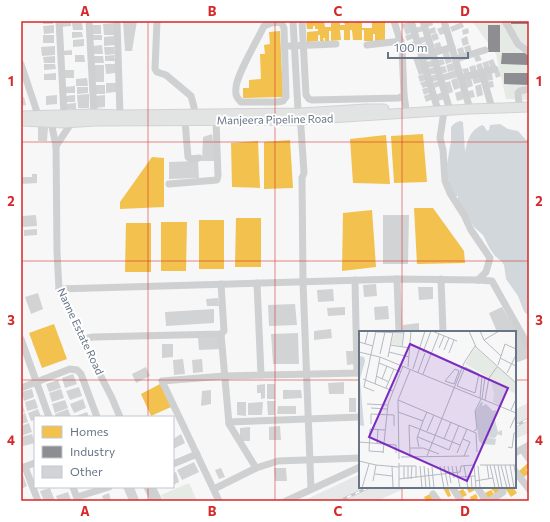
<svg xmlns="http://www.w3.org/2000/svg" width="550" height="522" viewBox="0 0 550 522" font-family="Commissioner,sans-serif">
<rect width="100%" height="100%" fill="#f7f7f7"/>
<g fill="#e6e7e8">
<path d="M529 403V433L515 439V409Z"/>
<path d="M360 474V487H408L377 501H303Z"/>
</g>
<g fill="#e6eae5">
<path d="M472 21H529V100L506 99 496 54Z"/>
<path d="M189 483 197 501H164L161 495Z"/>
</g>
<path fill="#d1d7db" d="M460 121 463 122 465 152C467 141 470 130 482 125L484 126 487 131 489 130 490 125 500 124 508 129 518 131 526 140 529 139V315L525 313 523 309 518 296 506 279 504 265 502 262 495 256 490 249 483 235 474 227 458 200V196H454L449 189 447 164 451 141V127L455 123Z"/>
<g fill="#f2c14e">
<path d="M306 21H324L325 27H331V23H340V25H345L344 21H349V23L362 22V28H372V21H385V41H375V34H373V41H364V30H362V40H353L352 30H350V40H344V30H340L341 40 331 41V31H329V41H325V38H323L324 41H320V35H318V41L307 42V32L318 31V29H315V26H313V29H307Z"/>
<path d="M280 31 283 97 243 98V88H249V80L261 79 260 54H265L264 45 270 44 269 32Z"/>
<path d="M423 134 427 182 394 183 391 136Z"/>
<path d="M386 135 390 184 353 183 350 139Z"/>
<path d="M290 140 293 188 264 189V142Z"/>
<path d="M258 141 260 188 232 187 231 143Z"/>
<path d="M152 157 164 158V207L120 209V202Z"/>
<path d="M414 208H433L464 251 465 263 417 264Z"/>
<path d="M372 210 376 267 342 271 343 213Z"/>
<path d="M236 218H261V267H235Z"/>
<rect x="199" y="220" width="25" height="49"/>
<path d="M161 222H187L186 271H161Z"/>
<path d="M126 223H151V272H125Z"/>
<path d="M54 324 67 359 42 368 29 333Z"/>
<path d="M160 384 171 407 151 416 141 394Z"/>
<path d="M529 462V467L526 470 529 473 524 477 518 472Z"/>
<path d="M445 487H448L451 496 448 497 443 488Z"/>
<path d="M466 487H473L475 490 469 493Z"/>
<path d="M491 487H495L496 489 499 488 501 491 495 494 493 490 492 491Z"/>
<path d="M507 487H513L517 493 511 497 505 488Z"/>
<path d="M463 489 467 495 461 498 457 492Z"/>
<path d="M491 490 494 494 488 498 485 493Z"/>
<path d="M432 493 435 499 431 501H426L424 497Z"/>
<path d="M476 494 478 498 472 501 470 497Z"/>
</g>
<g fill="#8d8d92">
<rect x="511" y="21" width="18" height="3"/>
<rect x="488" y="25" width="12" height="27"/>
<path d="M502 53H528V65L501 64Z"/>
<path d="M504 73H529V85L504 84Z"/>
</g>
<g fill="#d2d3d4">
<rect x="43" y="21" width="10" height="3"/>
<path d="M61 21H71V26L61 27Z"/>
<path d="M123 21H137L132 51H125Z"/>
<path d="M425 21H432L433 25 427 27Z"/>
<path d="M408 22 412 32 406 35 404 29 408 27 403 29 402 24Z"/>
<path d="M462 22 464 27 452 32 450 27Z"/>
<path d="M72 23H82L83 30H73Z"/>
<path d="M114 23V35H104L103 24Z"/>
<path d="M54 25V33L44 34 43 26Z"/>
<path d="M91 25H101V34H92Z"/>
<path d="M422 26 423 31 417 33 415 28Z"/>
<path d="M444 26 446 33 440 35 437 29Z"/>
<path d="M435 27 436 33 430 34 429 29Z"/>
<path d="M468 28 469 33 463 35 462 30Z"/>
<path d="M72 32H82L83 37 72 38Z"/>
<path d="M412 33 414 38 407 41 405 36Z"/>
<path d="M437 33 439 39 433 41 431 35Z"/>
<rect x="43" y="35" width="11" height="8"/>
<rect x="92" y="35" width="10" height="5"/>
<path d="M114 36 115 45 104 46V37Z"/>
<path d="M426 36 428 41 420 44 419 38Z"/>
<path d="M467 36 469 44 463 46 461 39Z"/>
<path d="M84 39V46L73 47V40Z"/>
<path d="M415 41 417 48 411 50 409 43Z"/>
<path d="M429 42 432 52 424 54 421 45Z"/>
<path d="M440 42 442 49 436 51 434 44Z"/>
<path d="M102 45 103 54H93L92 46Z"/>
<path d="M470 45 472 52 466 54 464 47Z"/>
<path d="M55 46V55L42 56 41 47Z"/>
<path d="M104 47H114L115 54 105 55Z"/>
<path d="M463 47 465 55 459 56 457 49Z"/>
<path d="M72 50V55H62V51Z"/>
<path d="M448 50 452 62 446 64 442 52Z"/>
<path d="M430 53 432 59 425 61 423 55Z"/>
<path d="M75 55H84L85 62H75Z"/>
<path d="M114 55 115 61H105V56Z"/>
<path d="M479 55 482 60 476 62 474 57Z"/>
<path d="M55 56V63H44L43 57Z"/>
<path d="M93 56H103L104 63H93Z"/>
<path d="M419 56 426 73 419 75 413 58Z"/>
<path d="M443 59 445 64 439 66 437 60Z"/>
<path d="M493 59 496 66 491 68 488 61Z"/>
<path d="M433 60 435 66 428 68 426 62Z"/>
<path d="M488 61 490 68 485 70 482 63Z"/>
<path d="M453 63 455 70 448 72 446 65Z"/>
<path d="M481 63 484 70 478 72 476 65Z"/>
<path d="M44 64H55L56 69 44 70Z"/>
<path d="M105 64H115L116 73 106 74Z"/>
<rect x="94" y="65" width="10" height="17"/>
<path d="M475 65 477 72 471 73 469 67Z"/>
<path d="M445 66 447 72 441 74 439 67Z"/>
<path d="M435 67 437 73 430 75 428 69Z"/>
<path d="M468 68 470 74 465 76 462 69Z"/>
<path d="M63 70H74V78H64Z"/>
<path d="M456 70 458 77 443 81 441 75Z"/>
<path d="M499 70 501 76 496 78 494 71Z"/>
<path d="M56 73V80H44V74Z"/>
<path d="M492 73 493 80 487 81 485 75Z"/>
<path d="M424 74 426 80 420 82 418 76Z"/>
<path d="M437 74 438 80 432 82 430 76Z"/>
<path d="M480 76 482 82 474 84 472 78Z"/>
<path d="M87 78 88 86H76V79Z"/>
<path d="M457 78 460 88 454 90 451 80Z"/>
<path d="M471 78 473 86 467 88 465 80Z"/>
<path d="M427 80 429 86 423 88 420 83Z"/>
<path d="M438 81 440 86 434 88 432 83Z"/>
<path d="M450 81 453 92 447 94 444 83Z"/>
<path d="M493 81 494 87 488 88 486 82Z"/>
<path d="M106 83H116V92L106 93Z"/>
<path d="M481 84 483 95 477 97 475 86Z"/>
<path d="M94 85H105V94H95Z"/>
<path d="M75 86V93H65L64 87Z"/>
<path d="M77 87H88V93L77 94Z"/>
<path d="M429 87 431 92 424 95 422 89Z"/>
<path d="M473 90 475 97 470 98 468 91Z"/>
<path d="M461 91 464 99 457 101 455 93Z"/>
<path d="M442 92 444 99 438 101 436 95Z"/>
<path d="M431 93 433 99 426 102 424 96Z"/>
<path d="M89 94V108H78L77 95Z"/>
<path d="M57 95V104L46 105V96Z"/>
<path d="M75 95V102H65V96Z"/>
<path d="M105 95V107L95 108V96Z"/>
<path d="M21 97H24L26 105 21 106Z"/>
<path d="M76 103V109H65V104Z"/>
<path d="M38 126 48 127 47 141H38Z"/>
<path d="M212 134 216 161H202L203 137Z"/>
<path d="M198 161 199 178 169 179V162Z"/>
<path d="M32 174H37V183L21 184V177H32Z"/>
<path d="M36 215 37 226 22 227V216Z"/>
<path d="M383 215H409L408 264H383Z"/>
<path d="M37 229V235L24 236V230Z"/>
<path d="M376 284 377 296 364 297 363 285Z"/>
<path d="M418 287H433V299L419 300Z"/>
<path d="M333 289 334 301 318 302 317 290Z"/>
<path d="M38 293 43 309 31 314 25 297Z"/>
<path d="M218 298 219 306H207L206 299Z"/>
<path d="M295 304 297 325 269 326 268 305Z"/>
<path d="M388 306 389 319 375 320 374 307Z"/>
<path d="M345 307V315L328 316 327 308Z"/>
<path d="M502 307 517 331 513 332H497L489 313Z"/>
<path d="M214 309V323L166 326 165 312Z"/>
<path d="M419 323V332H403V325Z"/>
<path d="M331 329 332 338 314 340V331Z"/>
<path d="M519 332 529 350V358L515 363V333Z"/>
<path d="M298 333 299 364H273L271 334Z"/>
<path d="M220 336 221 349 199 350 198 338Z"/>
<path d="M162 344H173V357L162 358Z"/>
<path d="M346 351H354L355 364 347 365Z"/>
<path d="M183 359 185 374 174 375 173 360Z"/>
<path d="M202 359 203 372 193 373 192 360Z"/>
<path d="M146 367 150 376 136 383 132 374Z"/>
<path d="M73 374 77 384 65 388 62 378Z"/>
<path d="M58 380 61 388 49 392 46 384Z"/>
<path d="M344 382V394H329L328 383Z"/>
<path d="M265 384V398L261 399V393H257V385Z"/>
<rect x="267" y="384" width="8" height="15"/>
<path d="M79 387 82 396 70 400 66 391Z"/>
<path d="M32 389 34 397 24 401 21 392Z"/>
<path d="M61 389 64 398 52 402 49 393Z"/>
<path d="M211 390V404L201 406 202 391Z"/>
<path d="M283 390H301L302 398 283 399Z"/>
<rect x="349" y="398" width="7" height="14"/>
<path d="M35 399 38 408 27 411 25 402Z"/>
<path d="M83 399 86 408 74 413 70 404Z"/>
<path d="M65 400 68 408 55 413 52 404Z"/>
<path d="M21 401 25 412 21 413Z"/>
<path d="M267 401H275V415H268Z"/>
<path d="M237 402H246V416L237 415Z"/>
<path d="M263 402 262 415H248V403Z"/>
<path d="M278 406H296V414H277Z"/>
<path d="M38 409 41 417H35V420L31 421 28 413Z"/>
<path d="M68 409 71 417H56L55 414Z"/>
<path d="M87 412 89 417H73Z"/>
<path d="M25 413 28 422 21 424V415Z"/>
<path d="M29 423 32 432 21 436V426Z"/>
<path d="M280 426 281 440H269V427Z"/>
<path d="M250 427V441H240V428Z"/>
<path d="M32 434 35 443 23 446 21 437Z"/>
<path d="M181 434 185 443 173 449V439Z"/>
<path d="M194 462 199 472 182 480 177 470Z"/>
<path d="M221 468 225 477 219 479 215 470Z"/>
<path d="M274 468H286L287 481H275Z"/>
<path d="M21 470 27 486 21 489Z"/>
<path d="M176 472 179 482 173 485V473Z"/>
<path d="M123 487H134L139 500 129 501Z"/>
<path d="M50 488 55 501H44L40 491Z"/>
<path d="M68 492 71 500 58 501 56 496Z"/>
<path d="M109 493 111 501H104L102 496Z"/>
</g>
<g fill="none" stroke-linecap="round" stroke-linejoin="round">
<g stroke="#d3d3d5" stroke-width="11">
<g id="major">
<path d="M21 116 94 114 120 115 300 113 366 109H384"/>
<path d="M21 121 64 123 95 121 299 120 469 109 529 107"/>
</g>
</g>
<g stroke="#cfd0d2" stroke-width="7">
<path d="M59 21 64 114"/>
<path d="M89 21 94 114"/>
<path d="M117 21 120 115"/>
<path d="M157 21 155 69 157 72 166 75 191 96 194 107V114"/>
<path d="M293 21 298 110 300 113 304 173 302 178 303 282 311 489"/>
<path d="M302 21 306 95 309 99 312 100 399 98 404 95 402 47 394 21"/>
<path d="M411 21 437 107"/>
<path d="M423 21 449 107"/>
<path d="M444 21 470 109"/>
<path d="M505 21 518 44 529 52"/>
<path d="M280 22 282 24 284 28 286 97 283 101 277 102H241C237 98 235 95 236 88 236 76 258 39 264 26L271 23Z"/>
<path d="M367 45 401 41"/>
<path d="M289 46 336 44"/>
<path d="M433 53 452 47"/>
<path d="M456 59 485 50"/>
<path d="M21 64 38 115"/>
<path d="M482 73 491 105"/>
<path d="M461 78 495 69"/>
<path d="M404 95 406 109"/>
<path d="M519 103 518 93 520 91 529 89"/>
<path d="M444 111 440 138 443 150 445 181 450 193 464 215 471 230 490 258 486 272 478 280"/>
<path d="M185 121 188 157 191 159 199 158"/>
<path d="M51 122 56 146 57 252 59 289 84 343 112 398 120 417"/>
<path d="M56 146 72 122"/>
<path d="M169 184 217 180 218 176 216 121"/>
<path d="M397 279 399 332"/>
<path d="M441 279 443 332"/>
<path d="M355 280 357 373"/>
<path d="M257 283 261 375"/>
<path d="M59 289 397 279 478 280 492 281 529 347"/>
<path d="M221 334 229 424 256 468"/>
<path d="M21 339 49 417"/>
<path d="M84 343 88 338 93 337 221 334 224 331 221 284"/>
<path d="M21 388 70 369 77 370 81 374 97 417"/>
<path d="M229 422 360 417"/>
<path d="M522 449 529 459"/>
<path d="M515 453 529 445"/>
<path d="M173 464 197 454"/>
<path d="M25 467 38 501"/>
<path d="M21 468 35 463"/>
<path d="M515 471 529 489"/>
<path d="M73 487 78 501"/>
<path d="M147 487 154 501"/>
<path d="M152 487 159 501"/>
<path d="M452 487 461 501"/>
<path d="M477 487 486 501"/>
<path d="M214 489 256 468 278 461 360 458"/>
<path d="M433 494 438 501"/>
<path d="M77 497 109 487"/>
<path d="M219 501 162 381 224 376 360 373"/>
<path d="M286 501 360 467"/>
<path d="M490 501 503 492 501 487"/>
</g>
<use href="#major" stroke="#e2e3e3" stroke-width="9"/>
<g stroke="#c5c6c7" stroke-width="3">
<g id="rail">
<path d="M515 426 529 419"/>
<path d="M339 501 370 487"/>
</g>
</g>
<use href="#rail" stroke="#fff" stroke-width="1.5" stroke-dasharray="4.5" stroke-linecap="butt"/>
</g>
<path fill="none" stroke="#d62828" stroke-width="1" stroke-opacity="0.55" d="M148 21V417M275 21V501M402 21V332M21 142H529M21 261H529M21 380H360M515 380H529M148 487V501M402 487V501"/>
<g text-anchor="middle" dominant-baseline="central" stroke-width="4" stroke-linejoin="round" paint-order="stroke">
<g font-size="11" fill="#677587" stroke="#fff">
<text transform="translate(275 119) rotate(-1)">Manjeera Pipeline Road</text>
<text transform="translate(81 331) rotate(65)">Nanne Estate Road</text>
</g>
</g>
<g transform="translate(359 331)">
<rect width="157" height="157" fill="#f7f7f7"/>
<path d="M35 3H44L42 15 32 13ZM116 16 157 52V63L149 59 143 75 134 71 135 62 132 48 106 33Z" fill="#e6eae5"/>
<path d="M0 25 5 26 6 30 1 48 5 95 0 94ZM122 71H124L123 75 127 73 134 80 137 79 136 89 139 101 143 99V105L139 103 136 107 127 106 137 108 136 114 123 113 120 110 116 81Z" fill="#d1d7db"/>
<path fill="none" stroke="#b4bbc3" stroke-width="1" d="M73 0 98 10M110 0 117 16 157 52M121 0 125 9 142 25M17 1 45 2M125 9 140 0M0 11 14 15M6 13 9 0M31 14 51 17M43 16 45 1M80 17 85 5M85 19 90 7M0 21 21 26 157 82M30 21 50 26M64 21 72 0M90 22 95 9M21 23 26 1M29 26 34 1M141 27 157 35M20 32 42 41M139 34 146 13 157 18M49 36 52 0M106 36 120 43 116 62 98 55ZM54 38 66 0M96 38 100 40 95 53 86 50ZM59 41 66 22M148 42 157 24M64 43 80 3M17 45 30 51M4 48 34 60M23 48 28 35M16 53 21 26M27 57 35 38M15 60 5 56 17 0M121 67 123 45M123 68 126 46M39 69 117 102 118 121M126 69 130 47 138 36M8 73 28 74M12 77 28 78M152 79 157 68M39 81 64 90 68 81M12 93V83L35 84V95M151 97 157 84M68 100 75 84M115 100 118 98 116 80 122 68M59 106 90 119 100 94M85 108 92 91M104 108 111 111 105 125M0 111 37 114V122M18 113 19 98M60 116 58 107 64 90M149 116 153 117 155 102H157M51 117H64L80 123M25 121 10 120 11 98 26 99M24 122 29 73 44 35M98 122 108 98M51 125 50 94 101 114M68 125 105 32 116 15M42 126 110 125M40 128 39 69 51 39M0 130 17 134 40 136M40 132V157M121 134H157M128 134 130 148M131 134 134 147M135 134 140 157M139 134 143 157M142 134 148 157M146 134 151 157M151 134 155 157M155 134 157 146M33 135 34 156M40 135H57V147M45 135V148M49 135V148M61 135 63 157M65 135 67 157M81 135 85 157M85 135 89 155M89 135 92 152M93 135 95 147M97 135 101 157M105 135 109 157M119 135 121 157M73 136 75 157M69 137 71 157M16 143 33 145M112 145 113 157M99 146 116 145M40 148 101 141 102 135 115 134 117 157M52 148 53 135M14 150 17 134M116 150 134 147 136 157M3 157 10 133"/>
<path fill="#7b2cbf" fill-opacity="0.15" stroke="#7b2cbf" stroke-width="2" d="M51 13 149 57 108 150 10 106Z"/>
<rect width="157" height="157" fill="none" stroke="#677587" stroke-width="2"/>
</g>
<rect width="550" height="522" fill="none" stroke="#ffffff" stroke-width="44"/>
<rect x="34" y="416" width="140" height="72" fill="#ffffff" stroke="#c2c8cf"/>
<rect x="42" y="426" width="20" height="12" fill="#f2c14e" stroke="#c2c8cf"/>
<text x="70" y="436" font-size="12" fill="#677587">Homes</text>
<rect x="42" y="446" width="20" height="12" fill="#8d8d92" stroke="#c2c8cf"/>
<text x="70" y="456" font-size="12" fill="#677587">Industry</text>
<rect x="42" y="466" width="20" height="12" fill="#d2d3d4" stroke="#c2c8cf"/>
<text x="70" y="476" font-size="12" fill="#677587">Other</text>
<path d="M388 52v6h80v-6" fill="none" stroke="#677587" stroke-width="2"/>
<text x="394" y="52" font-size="12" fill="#677587" stroke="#ffffff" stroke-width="3" paint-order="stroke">100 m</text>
<rect x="22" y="22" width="506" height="478" fill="none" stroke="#d62828" stroke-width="1.5"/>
<g font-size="13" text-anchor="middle" font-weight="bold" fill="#d62828">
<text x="85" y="16">A</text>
<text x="212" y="16">B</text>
<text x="338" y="16">C</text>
<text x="465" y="16">D</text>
<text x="11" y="86">1</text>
<text x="539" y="86">1</text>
<text x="11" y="206">2</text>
<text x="539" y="206">2</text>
<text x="11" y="325">3</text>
<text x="539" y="325">3</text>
<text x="11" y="445">4</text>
<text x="539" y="445">4</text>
<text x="85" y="516">A</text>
<text x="212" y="516">B</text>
<text x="338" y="516">C</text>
<text x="465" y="516">D</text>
</g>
</svg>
